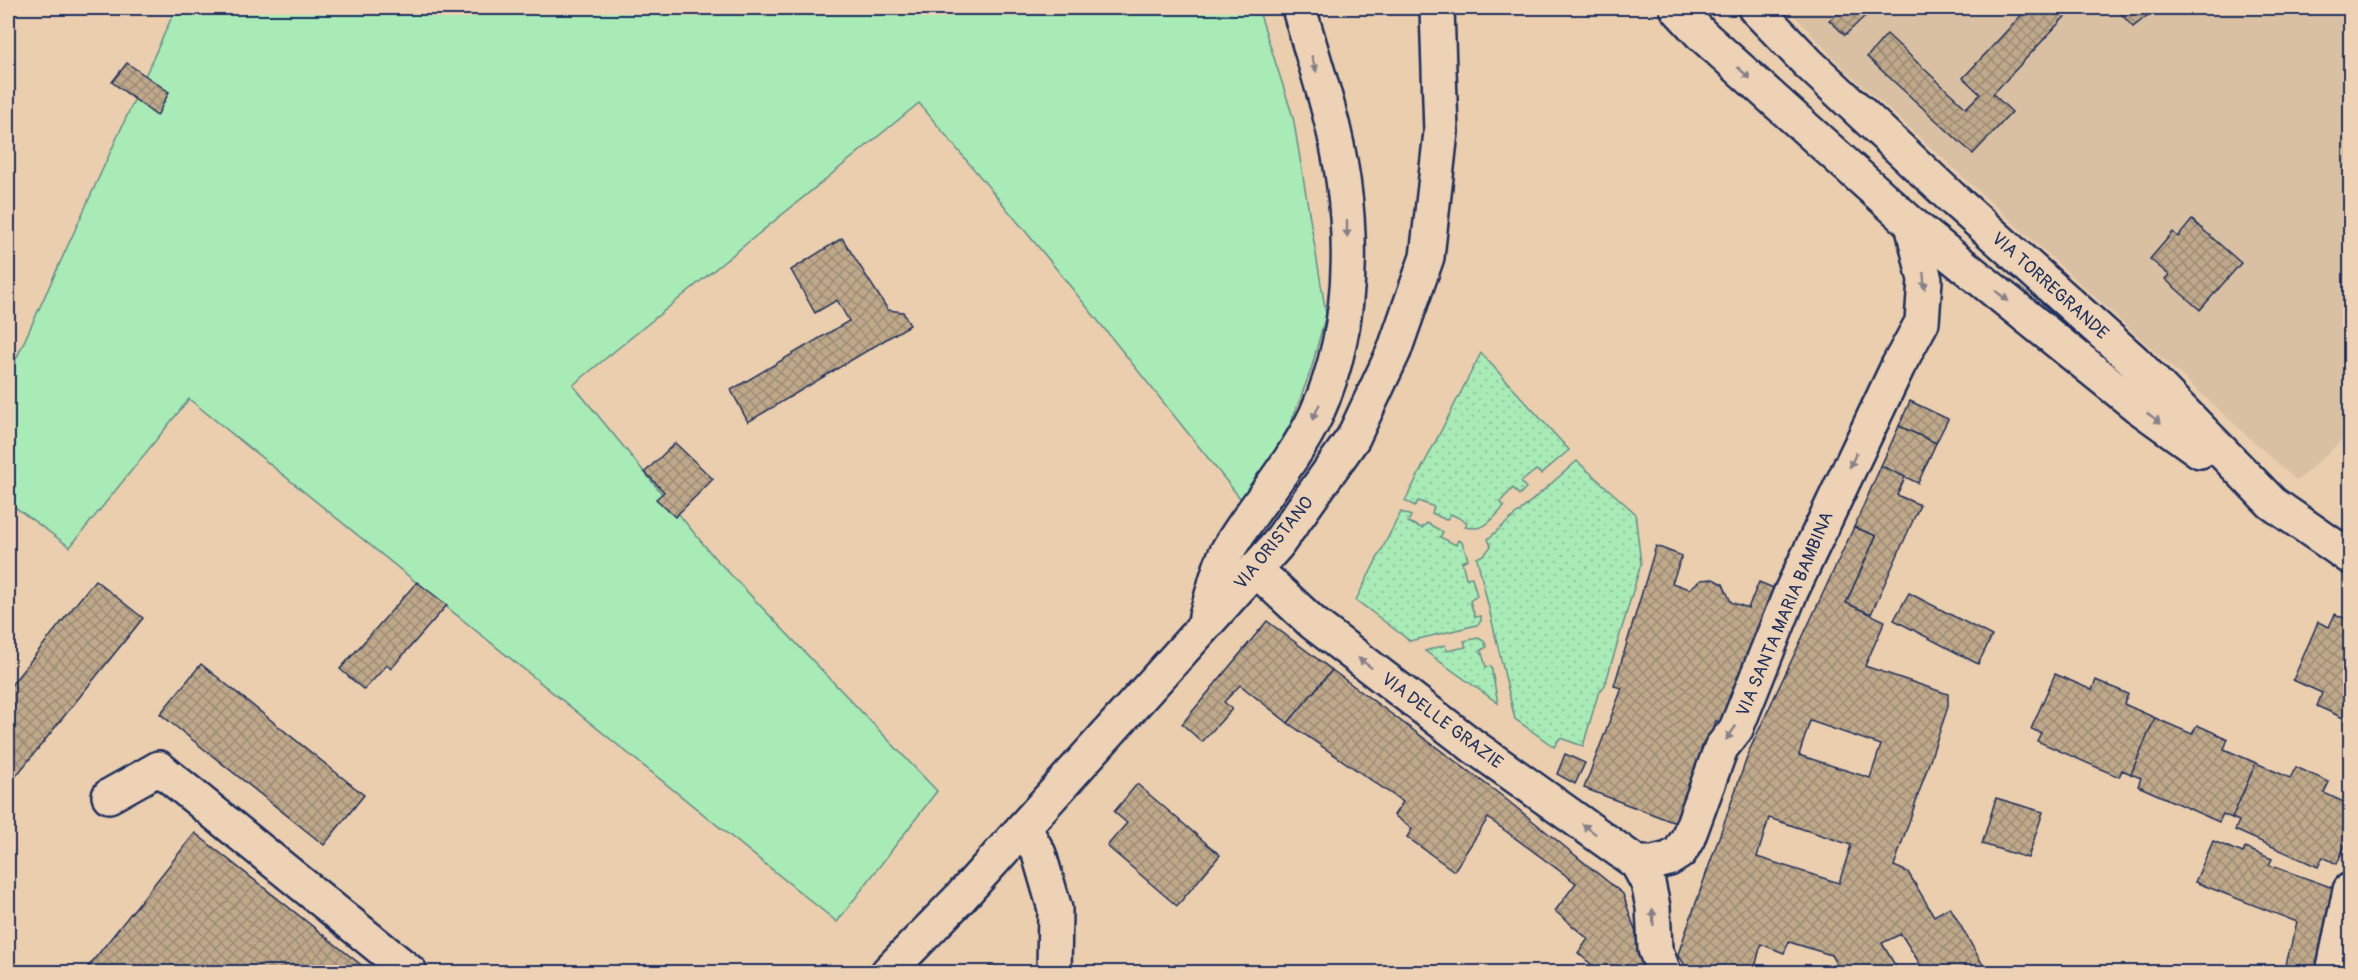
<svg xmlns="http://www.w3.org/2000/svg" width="2358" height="980" viewBox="0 0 2358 980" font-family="Pangolin,sans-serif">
<defs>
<pattern id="garden-dots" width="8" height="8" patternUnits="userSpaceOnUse" patternTransform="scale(1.5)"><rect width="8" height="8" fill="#a8ebb6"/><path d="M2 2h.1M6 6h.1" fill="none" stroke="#90ca9f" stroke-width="1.8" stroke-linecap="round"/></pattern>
<pattern id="building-cross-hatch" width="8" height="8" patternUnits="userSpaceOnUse" patternTransform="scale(1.5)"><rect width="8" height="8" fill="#c0a98a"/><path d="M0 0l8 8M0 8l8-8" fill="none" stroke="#9b8a74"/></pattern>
</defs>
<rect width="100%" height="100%" fill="#ebceae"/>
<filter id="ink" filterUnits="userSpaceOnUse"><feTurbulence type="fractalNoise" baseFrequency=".0167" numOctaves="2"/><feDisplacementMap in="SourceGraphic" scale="12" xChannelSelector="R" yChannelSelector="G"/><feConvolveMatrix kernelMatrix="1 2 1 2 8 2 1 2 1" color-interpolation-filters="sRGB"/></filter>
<g filter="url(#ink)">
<path fill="#dac0a2" d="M1787 8H2350V433L2297 481 1843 68Z"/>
<path fill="#a8ebb6" stroke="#628d8a" stroke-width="1.5" d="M176 8H1258L1293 117 1326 314 1311 370 1290 425 1244 503 1050 261 919 103 573 385 713 556 937 791 837 922 189 399 70 547 8 502V377Z"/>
<g fill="url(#garden-dots)" stroke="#628d8a" stroke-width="1.5">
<path d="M1481 353 1569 450 1541 474 1536 470 1521 482 1526 488 1519 495 1513 488 1500 502 1504 507C1491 520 1485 532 1465 527L1467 522 1451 514 1446 520 1432 513 1434 507 1418 501 1415 506 1405 501Z"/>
<path d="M1577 461 1635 513 1641 564 1605 685 1598 694 1583 746 1560 738 1554 747 1515 719 1477 558 1485 554 1491 546 1488 539Z"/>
<path d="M1401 512 1411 516 1408 522 1422 528 1427 523 1443 532 1440 537 1456 545 1458 540 1462 542 1468 559 1462 562 1466 578 1472 577 1477 596 1470 601 1475 617 1481 616V621L1477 625 1410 641 1356 600Z"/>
<path d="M1478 638 1484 641 1487 647 1481 650 1486 667 1491 666 1498 703 1425 651 1445 645 1447 651 1466 647 1464 641Z"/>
</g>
<g fill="url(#building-cross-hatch)" stroke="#1b2f5e" stroke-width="1.5" fill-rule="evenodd">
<path d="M1846 8H1879L1865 16 1845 35 1829 20Z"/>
<path d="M2028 8H2073L1993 94 2012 112 1973 154 1867 57 1887 34 1966 108 1980 94 1963 78Z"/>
<path d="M2116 8H2157L2133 27Z"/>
<path d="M127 63 169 92 157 116 112 82Z"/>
<path d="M2192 220 2241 263 2200 310 2165 279 2169 275 2150 259 2173 232 2178 237Z"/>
<path d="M842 238 888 310 903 312 910 325 748 422 731 390 849 321 837 300 815 313 791 270Z"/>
<path d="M1910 401 1948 419 1936 443 1899 426Z"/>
<path d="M1899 426 1936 443 1918 483 1881 466Z"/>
<path d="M675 443 713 479 675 517 656 499 664 492 645 472Z"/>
<path d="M1881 466 1905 477 1897 495 1920 505 1871 614 1846 603 1876 536 1854 527Z"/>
<path d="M1854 527 1876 536 1846 603 1885 621 1865 666 1948 694V707L1894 866 1908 872 1934 916 1950 907 1987 972H1925L1901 934 1882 943 1899 972H1841L1831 955 1789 942 1784 953 1761 944 1754 972H1689L1678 954 1750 749ZM1810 721 1881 745 1870 778 1799 755ZM1769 818 1851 845 1839 883 1757 857Z"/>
<path d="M1656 546 1682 556 1672 583 1689 589 1701 580 1713 579 1723 584 1731 602 1748 608 1759 582 1776 589 1725 724 1716 721 1678 824 1584 788 1622 688 1614 686Z"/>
<path d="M95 580 143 618 12 781 8 778V689Z"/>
<path d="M417 582 447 605 391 669 387 665 364 690 340 669Z"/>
<path d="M1909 593 1992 636 1978 664 1894 620Z"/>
<path d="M2335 614 2350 621V721L2317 706 2322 693 2293 680 2318 622 2329 627Z"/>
<path d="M1267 621 1332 670 1288 723 1240 685 1224 702 1232 709 1202 742 1182 724Z"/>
<path d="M201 664 364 795 324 845 160 714Z"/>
<path d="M1332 670 1502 796 1623 894 1649 972H1597L1593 966 1578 953 1588 939 1555 911 1576 883 1488 818 1454 871 1407 837 1412 829 1394 815 1403 802 1288 723Z"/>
<path d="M2055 674 2092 690 2096 680 2128 694 2124 704 2155 718 2131 774 2122 770 2119 777 2037 741 2041 733 2031 729Z"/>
<path d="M2155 718 2192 734 2197 725 2228 739 2224 749 2256 763 2232 818 2223 814 2219 822 2138 786 2141 778 2131 774Z"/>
<path d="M1565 754 1585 763 1575 784 1557 774Z"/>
<path d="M2256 763 2290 778 2296 767 2329 782 2324 793 2350 805V834L2337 864 2323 857 2318 867 2235 830 2239 821 2232 818Z"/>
<path d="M1137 784 1220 855 1177 906 1107 846 1127 823 1114 812Z"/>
<path d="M1996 798 2043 812 2028 858 1982 844Z"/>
<path d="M195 833 370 972H84Z"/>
<path d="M2213 841 2243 853 2245 848 2272 859 2269 865 2339 890 2320 972H2284L2297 922 2195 882Z"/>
<path d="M989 966 1015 968 1014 972H988Z"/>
</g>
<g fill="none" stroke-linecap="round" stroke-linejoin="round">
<g stroke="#1b2f5e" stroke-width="38">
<g id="minor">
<path d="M1255 569 1313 623 1473 746 1637 863 1648 883 1653 907 1655 949 1664 972"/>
<path d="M109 796 159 768 410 972"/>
<path d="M1024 827 1039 854 1055 909 1054 972"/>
<path d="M1637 863H1653L1669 859 1680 852 1688 838 1721 748 1736 729 1790 594 1898 366 1922 322 1925 280 1912 224"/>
<path d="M2333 972 2350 890"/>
</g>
</g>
<g stroke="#1b2f5e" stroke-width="38">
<g id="major">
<path d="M1677 8 1701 34 1912 224 2136 405 2200 451"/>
<path d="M1755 8 1808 63 1952 198 2134 361 2272 503 2350 557"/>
<path d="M1206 616C1212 597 1219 564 1229 548 1257 502 1293 463 1316 415 1359 320 1355 206 1328 108 1319 74 1308 41 1299 8"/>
<path d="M888 972 960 898 1277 545 1353 438 1394 351 1427 257 1441 132 1437 8"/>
</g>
</g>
<use href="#minor" stroke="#eed2b5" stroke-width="33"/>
<use href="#major" stroke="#eed2b5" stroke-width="33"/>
</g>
<defs><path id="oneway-solid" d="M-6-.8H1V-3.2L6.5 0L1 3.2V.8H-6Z" transform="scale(1.5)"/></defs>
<g fill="#84808a">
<use href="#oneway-solid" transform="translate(1314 64) rotate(73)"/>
<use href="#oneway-solid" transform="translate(1744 73) rotate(42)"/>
<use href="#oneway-solid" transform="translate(1347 229) rotate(90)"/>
<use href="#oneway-solid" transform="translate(1924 281) rotate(86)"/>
<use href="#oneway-solid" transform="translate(2002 296) rotate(39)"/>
<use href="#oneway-solid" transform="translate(1316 412) rotate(114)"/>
<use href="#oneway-solid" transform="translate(2154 418) rotate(36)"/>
<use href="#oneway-solid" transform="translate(1853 460) rotate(115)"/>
<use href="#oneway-solid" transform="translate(1365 663) rotate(-143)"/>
<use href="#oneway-solid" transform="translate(1731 733) rotate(125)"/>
<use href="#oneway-solid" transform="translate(1589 829) rotate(-143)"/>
<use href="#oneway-solid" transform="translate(1653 917) rotate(-93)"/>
</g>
</g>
<g text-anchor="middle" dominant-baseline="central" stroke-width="4.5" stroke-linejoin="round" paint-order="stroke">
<g font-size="18" fill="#1b2f5e" stroke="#eed2b5">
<text transform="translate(2050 286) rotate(42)">VIA TORREGRANDE</text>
<text transform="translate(1274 543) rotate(-51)">VIA ORISTANO</text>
<text transform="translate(1785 614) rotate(-67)">VIA SANTA MARIA BAMBINA</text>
<text transform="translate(1442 721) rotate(37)">VIA DELLE GRAZIE</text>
</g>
</g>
<rect width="2358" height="980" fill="none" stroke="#eed2b5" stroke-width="30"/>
<rect x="15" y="15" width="2328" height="950" fill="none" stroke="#1b2f5e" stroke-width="2" filter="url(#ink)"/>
</svg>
